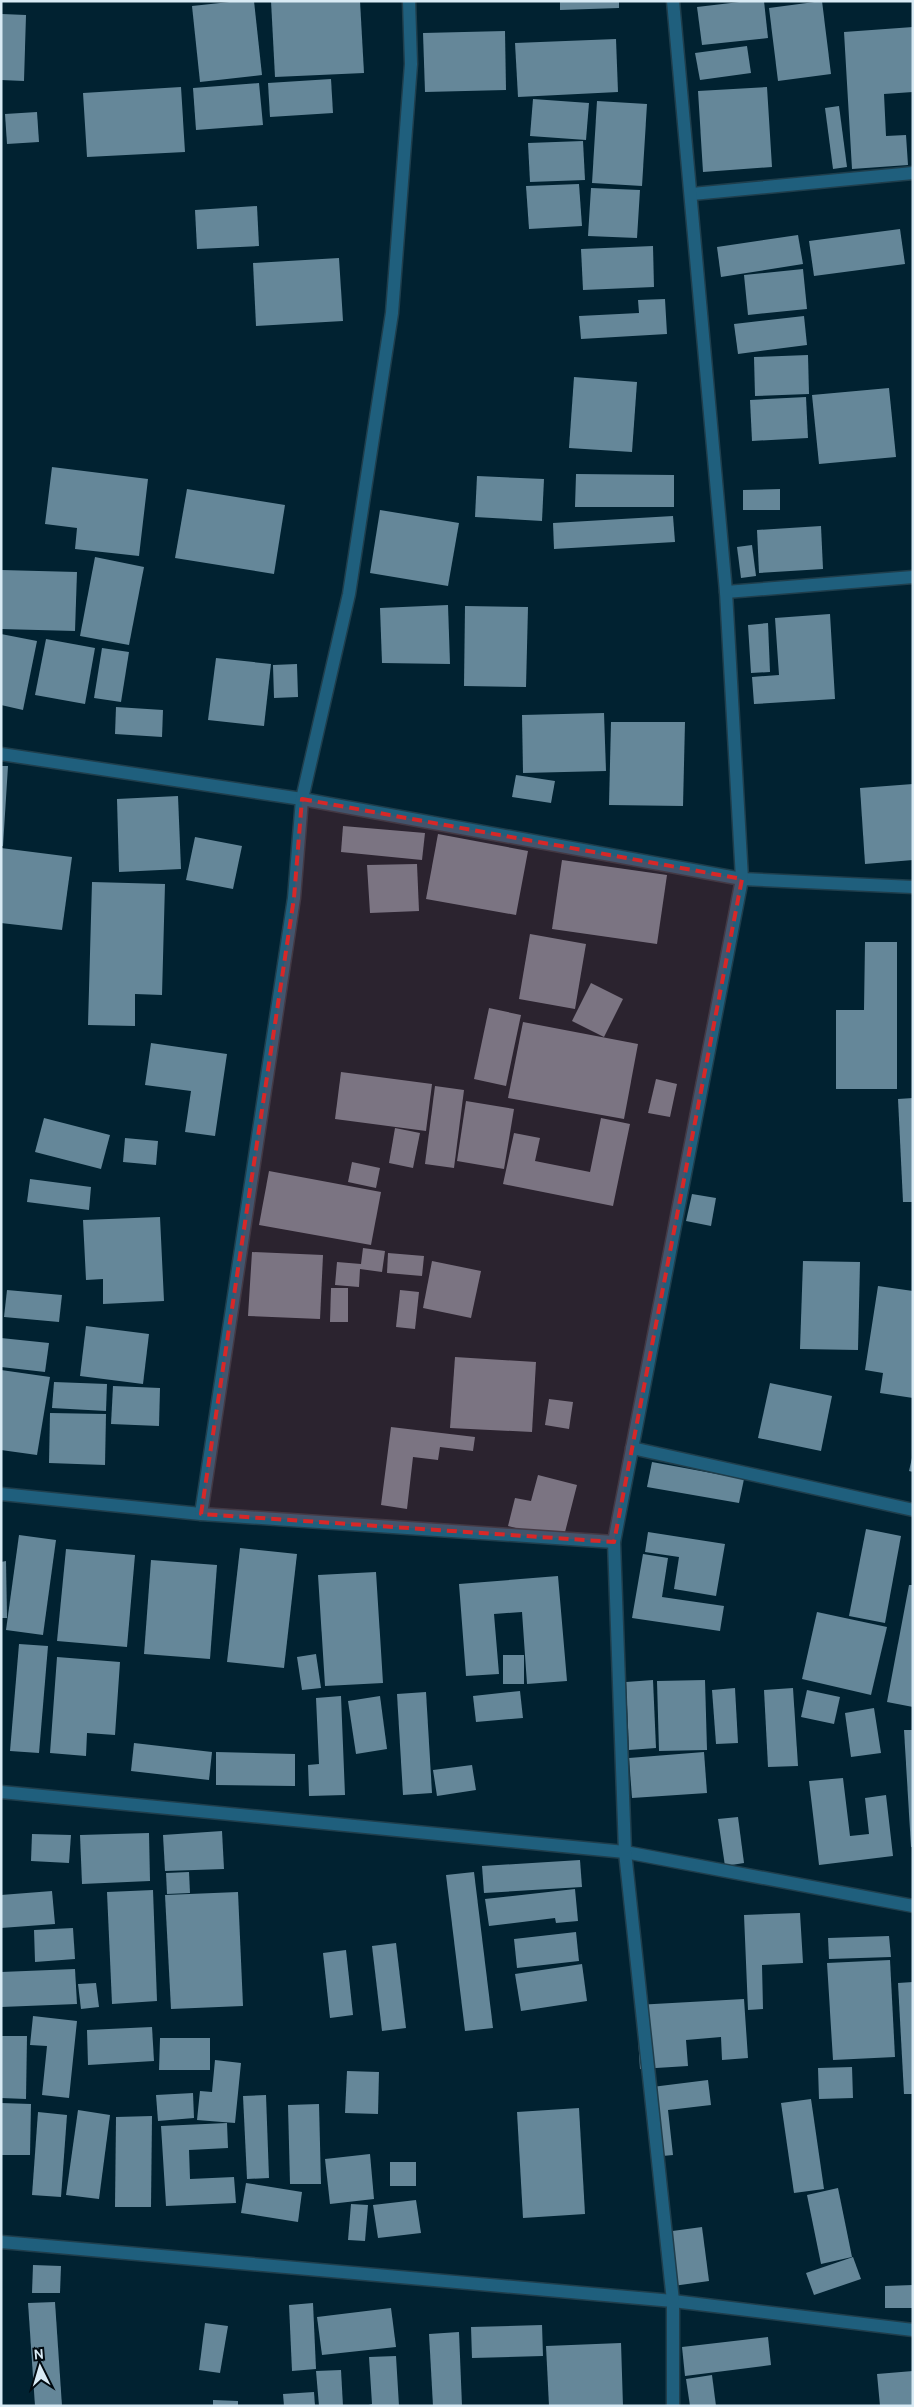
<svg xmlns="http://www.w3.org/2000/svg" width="914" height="2407" viewBox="0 0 914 2407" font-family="Cabin,sans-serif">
<rect width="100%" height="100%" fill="#012231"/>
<g fill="#658799">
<path d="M239 1H254L262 75 200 82 192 6Z"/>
<path d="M271 1H360L364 73 275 77Z"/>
<path d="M560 1H619V8L560 10Z"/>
<path d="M748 1H764L768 38 702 45 697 7Z"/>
<path d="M822 1 831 74 778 81 769 8Z"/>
<path d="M2 14 26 15 24 81 1 80Z"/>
<path d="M913 27V92L884 94 886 136 906 135 908 165 852 169 844 32Z"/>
<path d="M505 31 506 90 425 92 423 33Z"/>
<path d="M616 39 618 92 518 97 515 43Z"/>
<path d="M747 46 751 73 700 80 695 53Z"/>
<path d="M331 79 333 113 270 117 268 83Z"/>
<path d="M259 83 263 125 196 130 193 88Z"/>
<path d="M181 87 185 152 87 157 83 93Z"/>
<path d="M767 87 772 167 703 172 698 91Z"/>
<path d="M533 99 589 103 586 140 530 136Z"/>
<path d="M597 101 647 104 642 186 592 183Z"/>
<path d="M839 106 847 167 833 169 825 108Z"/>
<path d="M37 112 39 142 7 144 5 114Z"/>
<path d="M583 141 585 180 530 182 528 143Z"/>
<path d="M579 184 582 226 529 229 526 186Z"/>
<path d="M591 188 640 190 637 238 588 236Z"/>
<path d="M257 206 259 246 197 249 195 210Z"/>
<path d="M900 229 905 264 814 276 809 241Z"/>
<path d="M798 235 803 264 721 277 717 247Z"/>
<path d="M653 246 654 287 583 290 581 249Z"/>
<path d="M339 258 343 321 256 326 253 263Z"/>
<path d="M803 269 807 309 748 315 744 275Z"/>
<path d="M665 299 667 334 581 339 579 316 639 313 638 300Z"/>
<path d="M804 316 807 345 738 354 734 324Z"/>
<path d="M808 355 809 394 755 396 754 357Z"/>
<path d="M574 377 637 382 632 452 569 448Z"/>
<path d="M889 388 896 457 819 464 812 395Z"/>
<path d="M806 397 808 438 752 441 750 400Z"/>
<path d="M52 467 148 479 139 556 75 549 77 528 45 524Z"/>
<path d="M576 474 674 475V507H575Z"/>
<path d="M477 476 544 479 542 521 475 517Z"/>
<path d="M187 489 285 505 274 574 175 558Z"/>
<path d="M780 489V510H743V490Z"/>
<path d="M380 510 459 523 448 586 370 573Z"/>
<path d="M673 516 675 542 554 549 553 523Z"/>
<path d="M821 526 823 569 759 573 757 530Z"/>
<path d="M752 545 756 576 741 578 737 547Z"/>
<path d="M95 557 144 567 129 645 80 636Z"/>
<path d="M1 570 77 572 75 631 1 629Z"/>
<path d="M448 605 450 664 382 663 380 608Z"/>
<path d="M465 606 528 607 526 687 464 686Z"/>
<path d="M830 614 835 699 754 704 752 677 779 675 775 618Z"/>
<path d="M768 623 770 672 751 673 748 625Z"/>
<path d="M1 634 37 641 23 710 1 705Z"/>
<path d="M46 639 95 648 85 704 35 695Z"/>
<path d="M102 648 129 652 121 702 94 698Z"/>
<path d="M216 658 271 664 264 726 208 720Z"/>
<path d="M297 664 298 697 274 698 273 665Z"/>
<path d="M116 707 163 710 162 737 115 734Z"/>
<path d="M604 713 606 771 523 773 522 715Z"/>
<path d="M611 722H685L683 806 609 805Z"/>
<path d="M1 766H8L3 846H1Z"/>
<path d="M516 775 555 781 551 803 512 797Z"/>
<path d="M913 784V860L865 864 860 788Z"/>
<path d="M178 796 181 869 119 872 117 799Z"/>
<path d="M343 826 425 833 422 860 341 852Z"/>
<path d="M438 834 528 851 516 915 426 899Z"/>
<path d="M195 837 242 846 233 889 186 880Z"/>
<path d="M1 848 72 857 62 930 1 923Z"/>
<path d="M562 860 667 875 657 944 552 929Z"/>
<path d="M417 864 419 911 370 913 367 865Z"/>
<path d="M92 882 165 884 162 995 135 994V1026L88 1025Z"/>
<path d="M530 934 586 944 575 1009 519 999Z"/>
<path d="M865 942H897V1089H836V1010H864Z"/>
<path d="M591 983 623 999 604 1037 572 1021Z"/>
<path d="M489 1008 521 1015 506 1086 474 1079Z"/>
<path d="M523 1022 638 1044 624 1119 508 1098Z"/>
<path d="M151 1043 227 1054 215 1136 185 1132 191 1091 145 1085Z"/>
<path d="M341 1072 432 1084 426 1131 335 1119Z"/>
<path d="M656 1079 677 1084 670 1117 648 1113Z"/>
<path d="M435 1086 464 1090 454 1168 425 1164Z"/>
<path d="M913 1098V1202H903L898 1099Z"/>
<path d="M466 1101 514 1109 504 1169 457 1161Z"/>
<path d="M44 1118 110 1135 101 1169 35 1152Z"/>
<path d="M601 1118 630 1124 613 1206 503 1184 514 1133 540 1138 535 1161 590 1172Z"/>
<path d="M395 1128 420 1133 413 1168 389 1163Z"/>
<path d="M125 1138 158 1141 156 1165 123 1162Z"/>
<path d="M352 1162 380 1168 376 1188 348 1182Z"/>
<path d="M269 1171 381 1192 371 1245 259 1225Z"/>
<path d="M30 1179 91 1187 89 1210 27 1202Z"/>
<path d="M692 1194 716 1198 711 1226 686 1221Z"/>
<path d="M160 1217 164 1301 103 1304V1279L86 1280 83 1220Z"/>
<path d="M363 1248 385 1251 382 1272 360 1269 359 1287 335 1285 337 1262 361 1264Z"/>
<path d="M252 1252 323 1255 320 1319 248 1316Z"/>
<path d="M388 1253 424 1256 422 1276 387 1273Z"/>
<path d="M432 1261 481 1271 471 1318 423 1308Z"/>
<path d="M803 1261 860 1262 858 1350 800 1349Z"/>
<path d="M878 1286 913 1291V1398L880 1393 883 1373 865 1370Z"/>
<path d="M331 1288H348V1322H330Z"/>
<path d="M7 1290 62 1295 59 1322 4 1317Z"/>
<path d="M400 1290 419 1292 415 1329 396 1327Z"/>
<path d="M86 1326 149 1334 143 1384 80 1376Z"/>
<path d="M1 1338 49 1343 45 1372 1 1367Z"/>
<path d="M455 1357 536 1362 532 1432 450 1428Z"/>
<path d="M1 1370 50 1377 37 1455 1 1450Z"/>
<path d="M54 1382 107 1384 106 1411 52 1408Z"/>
<path d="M770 1383 832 1396 821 1451 758 1438Z"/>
<path d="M113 1386 160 1388 159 1426 111 1424Z"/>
<path d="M549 1399 573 1402 569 1429 545 1425Z"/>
<path d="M50 1413 106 1414 105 1465 49 1463Z"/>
<path d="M391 1427 475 1437 473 1451 440 1447 438 1460 413 1457 407 1509 381 1505Z"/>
<path d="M912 1458 913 1459V1472L909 1471Z"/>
<path d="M652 1462 744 1479 739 1503 647 1487Z"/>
<path d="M538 1475 577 1485 563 1540 508 1526 515 1498 531 1501Z"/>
<path d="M866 1529 901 1536 885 1623 849 1616Z"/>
<path d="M648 1532 725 1544 716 1596 674 1589 679 1557 645 1552Z"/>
<path d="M19 1535 56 1540 43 1635 6 1630Z"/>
<path d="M240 1548 297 1554 284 1668 227 1662Z"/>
<path d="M66 1549 135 1555 127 1647 57 1641Z"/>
<path d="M643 1554 668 1558 662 1597 724 1606 720 1631 632 1618Z"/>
<path d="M151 1560 217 1565 210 1659 144 1654Z"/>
<path d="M6 1561 7 1618H1V1562Z"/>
<path d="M376 1572 383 1683 325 1686 318 1575Z"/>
<path d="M558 1576 567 1681 527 1684 522 1612 494 1614 499 1674 466 1676 459 1584Z"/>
<path d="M909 1585H913V1707L887 1702Z"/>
<path d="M817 1612 887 1627 871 1695 802 1679Z"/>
<path d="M19 1644 48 1646 39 1753 10 1751Z"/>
<path d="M316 1654 321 1688 302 1690 297 1657Z"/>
<rect x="503" y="1655" width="21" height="29"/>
<path d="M57 1657 120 1662 115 1735 87 1733 86 1756 50 1753Z"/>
<path d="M653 1680 656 1748 629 1750 626 1682Z"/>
<path d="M705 1680 707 1750 659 1751 657 1681Z"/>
<path d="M735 1688 738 1743 716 1744 712 1690Z"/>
<path d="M793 1688 798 1766 768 1767 764 1690Z"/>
<path d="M807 1690 840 1697 834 1724 801 1717Z"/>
<path d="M520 1691 523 1718 476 1722 473 1696Z"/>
<path d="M426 1692 432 1793 403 1795 397 1694Z"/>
<path d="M341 1696 345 1795 309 1796 308 1765 319 1764 316 1698Z"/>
<path d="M380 1696 387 1749 356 1754 348 1701Z"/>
<path d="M874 1708 881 1753 851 1757 845 1713Z"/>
<path d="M904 1730H913V1847H911Z"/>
<path d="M134 1743 212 1752 209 1780 131 1771Z"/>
<path d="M216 1752 295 1754V1786L216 1785Z"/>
<path d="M704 1752 707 1793 632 1798 629 1758Z"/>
<path d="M472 1765 476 1790 437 1796 433 1770Z"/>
<path d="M843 1778 850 1836 869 1834 865 1798 886 1795 893 1856 819 1865 809 1781Z"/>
<path d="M738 1817 744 1863 725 1866 718 1819Z"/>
<path d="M222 1831 224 1869 165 1871 163 1835Z"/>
<path d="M149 1833 150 1881 82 1884 80 1835Z"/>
<path d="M32 1834 71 1835 69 1863 31 1861Z"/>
<path d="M580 1860 582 1887 484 1893 482 1866Z"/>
<path d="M189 1872 190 1893 167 1894 166 1873Z"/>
<path d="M474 1872 493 2028 465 2031 446 1875Z"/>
<path d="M575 1889 578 1921 556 1923 555 1918 489 1926 485 1899Z"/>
<path d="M153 1890 157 2001 112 2004 107 1892Z"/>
<path d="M52 1891 55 1924 1 1928V1895Z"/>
<path d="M238 1892 243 2006 171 2009 165 1895Z"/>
<path d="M800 1913 803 1963 762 1965 763 2009 748 2010 744 1915Z"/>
<path d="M73 1928 75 1959 35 1962 34 1930Z"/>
<path d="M576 1932 579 1961 517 1968 514 1939Z"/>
<path d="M889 1936 891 1957 829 1959 828 1938Z"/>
<path d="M396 1943 406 2028 382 2031 372 1946Z"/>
<path d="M346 1950 353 2015 330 2018 323 1953Z"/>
<path d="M890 1960 895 2057 833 2060 827 1963Z"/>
<path d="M582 1964 587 2001 521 2011 515 1974Z"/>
<path d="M75 1969 77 2004 1 2007V1972Z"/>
<path d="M913 1982V2094H904L898 1983Z"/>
<path d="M96 1983 99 2007 81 2009 78 1984Z"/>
<path d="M744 1999 748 2058 722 2060 721 2037 686 2040 688 2066 640 2069 636 2005Z"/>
<path d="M33 2016 77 2021 69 2098 42 2095 47 2046 30 2045Z"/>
<path d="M152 2027 154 2061 88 2065 87 2030Z"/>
<path d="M1 2036H27L26 2099 1 2098Z"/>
<path d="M160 2038H210V2070H159Z"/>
<path d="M215 2060 241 2063 235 2123 197 2120 200 2091 212 2092Z"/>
<path d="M852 2067 853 2098 819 2099 818 2068Z"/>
<path d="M347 2071 379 2072 378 2114 345 2113Z"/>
<path d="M708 2080 711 2105 668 2110 673 2155 652 2157 644 2088Z"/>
<path d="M193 2093 194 2118 158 2121 156 2095Z"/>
<path d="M266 2095 269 2178 247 2179 243 2096Z"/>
<path d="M811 2099 824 2189 794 2193 781 2103Z"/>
<path d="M1 2103 31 2104 30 2155H1Z"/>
<path d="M319 2104 321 2184H290L288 2105Z"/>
<path d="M579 2108 585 2214 523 2218 517 2112Z"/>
<path d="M78 2110 110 2115 99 2199 66 2195Z"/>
<path d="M38 2112 67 2115 61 2197 32 2195Z"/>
<path d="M152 2116 151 2207H115L116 2117Z"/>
<path d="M227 2123 228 2148 189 2150 190 2179 234 2177 236 2203 166 2206 161 2126Z"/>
<path d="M370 2154 374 2199 330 2204 325 2159Z"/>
<rect x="390" y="2162" width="26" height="24"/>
<path d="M246 2183 302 2192 298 2222 241 2213Z"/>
<path d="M838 2188 852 2257 821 2264 807 2195Z"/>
<path d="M416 2200 421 2233 378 2238 373 2205Z"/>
<path d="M351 2204 368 2205 365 2241 348 2240Z"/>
<path d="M702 2227 709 2281 673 2286 665 2232Z"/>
<path d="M853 2257 861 2279 814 2295 806 2273Z"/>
<path d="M33 2265 61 2266 60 2293H32Z"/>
<path d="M913 2285V2308H885V2286Z"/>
<path d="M55 2302 62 2406H35L28 2303Z"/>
<path d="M313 2303 316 2369 292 2371 289 2305Z"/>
<path d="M391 2308 396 2347 322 2355 317 2317Z"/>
<path d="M205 2323 228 2326 220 2373 199 2370Z"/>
<path d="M542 2325 543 2356 472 2358 471 2327Z"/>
<path d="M459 2332 462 2406H433L429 2334Z"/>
<path d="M768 2337 771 2365 685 2376 682 2347Z"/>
<path d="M621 2343 623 2406H549L546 2346Z"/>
<path d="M396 2356 399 2406H365L372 2404 369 2357Z"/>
<path d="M341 2370 343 2406H319L316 2371Z"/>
<path d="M913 2371V2406H880L877 2374Z"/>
<path d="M712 2375 716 2406H690L686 2379Z"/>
<path d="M314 2392 315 2406H284L283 2394Z"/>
<path d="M213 2400 238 2401V2406H213Z"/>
</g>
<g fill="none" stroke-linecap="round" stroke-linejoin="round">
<g stroke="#1f3e4c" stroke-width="15">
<g id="minor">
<path d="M692 194 913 173"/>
<path d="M726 592 913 577"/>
<path d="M1 754 302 799 742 879 913 887"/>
<path d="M632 1448 913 1510"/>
<path d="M1 1494 201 1514 614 1542"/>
<path d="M201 1514 294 898 302 799 349 594 392 313 411 64 409 1"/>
<path d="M1 1792 625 1852 913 1906"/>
<path d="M1 2242 673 2301 913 2330"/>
<path d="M673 2406V2301L625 1852 614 1542 742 879 726 592 673 1"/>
</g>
</g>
<use href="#minor" stroke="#1f5f7d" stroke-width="12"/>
</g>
<path fill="#d62828" fill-opacity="0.2" stroke="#d62828" stroke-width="4" stroke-dasharray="10 6" stroke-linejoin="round" d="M302 799 742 879 614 1542 201 1514 294 898Z"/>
<rect width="914" height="2407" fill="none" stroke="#d9ebf5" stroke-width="5"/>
<g transform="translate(40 2367) rotate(355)" stroke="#010a10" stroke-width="4" paint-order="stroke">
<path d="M0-4L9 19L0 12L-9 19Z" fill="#d9ebf5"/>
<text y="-8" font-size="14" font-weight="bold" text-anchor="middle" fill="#d9ebf5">N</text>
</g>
</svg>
